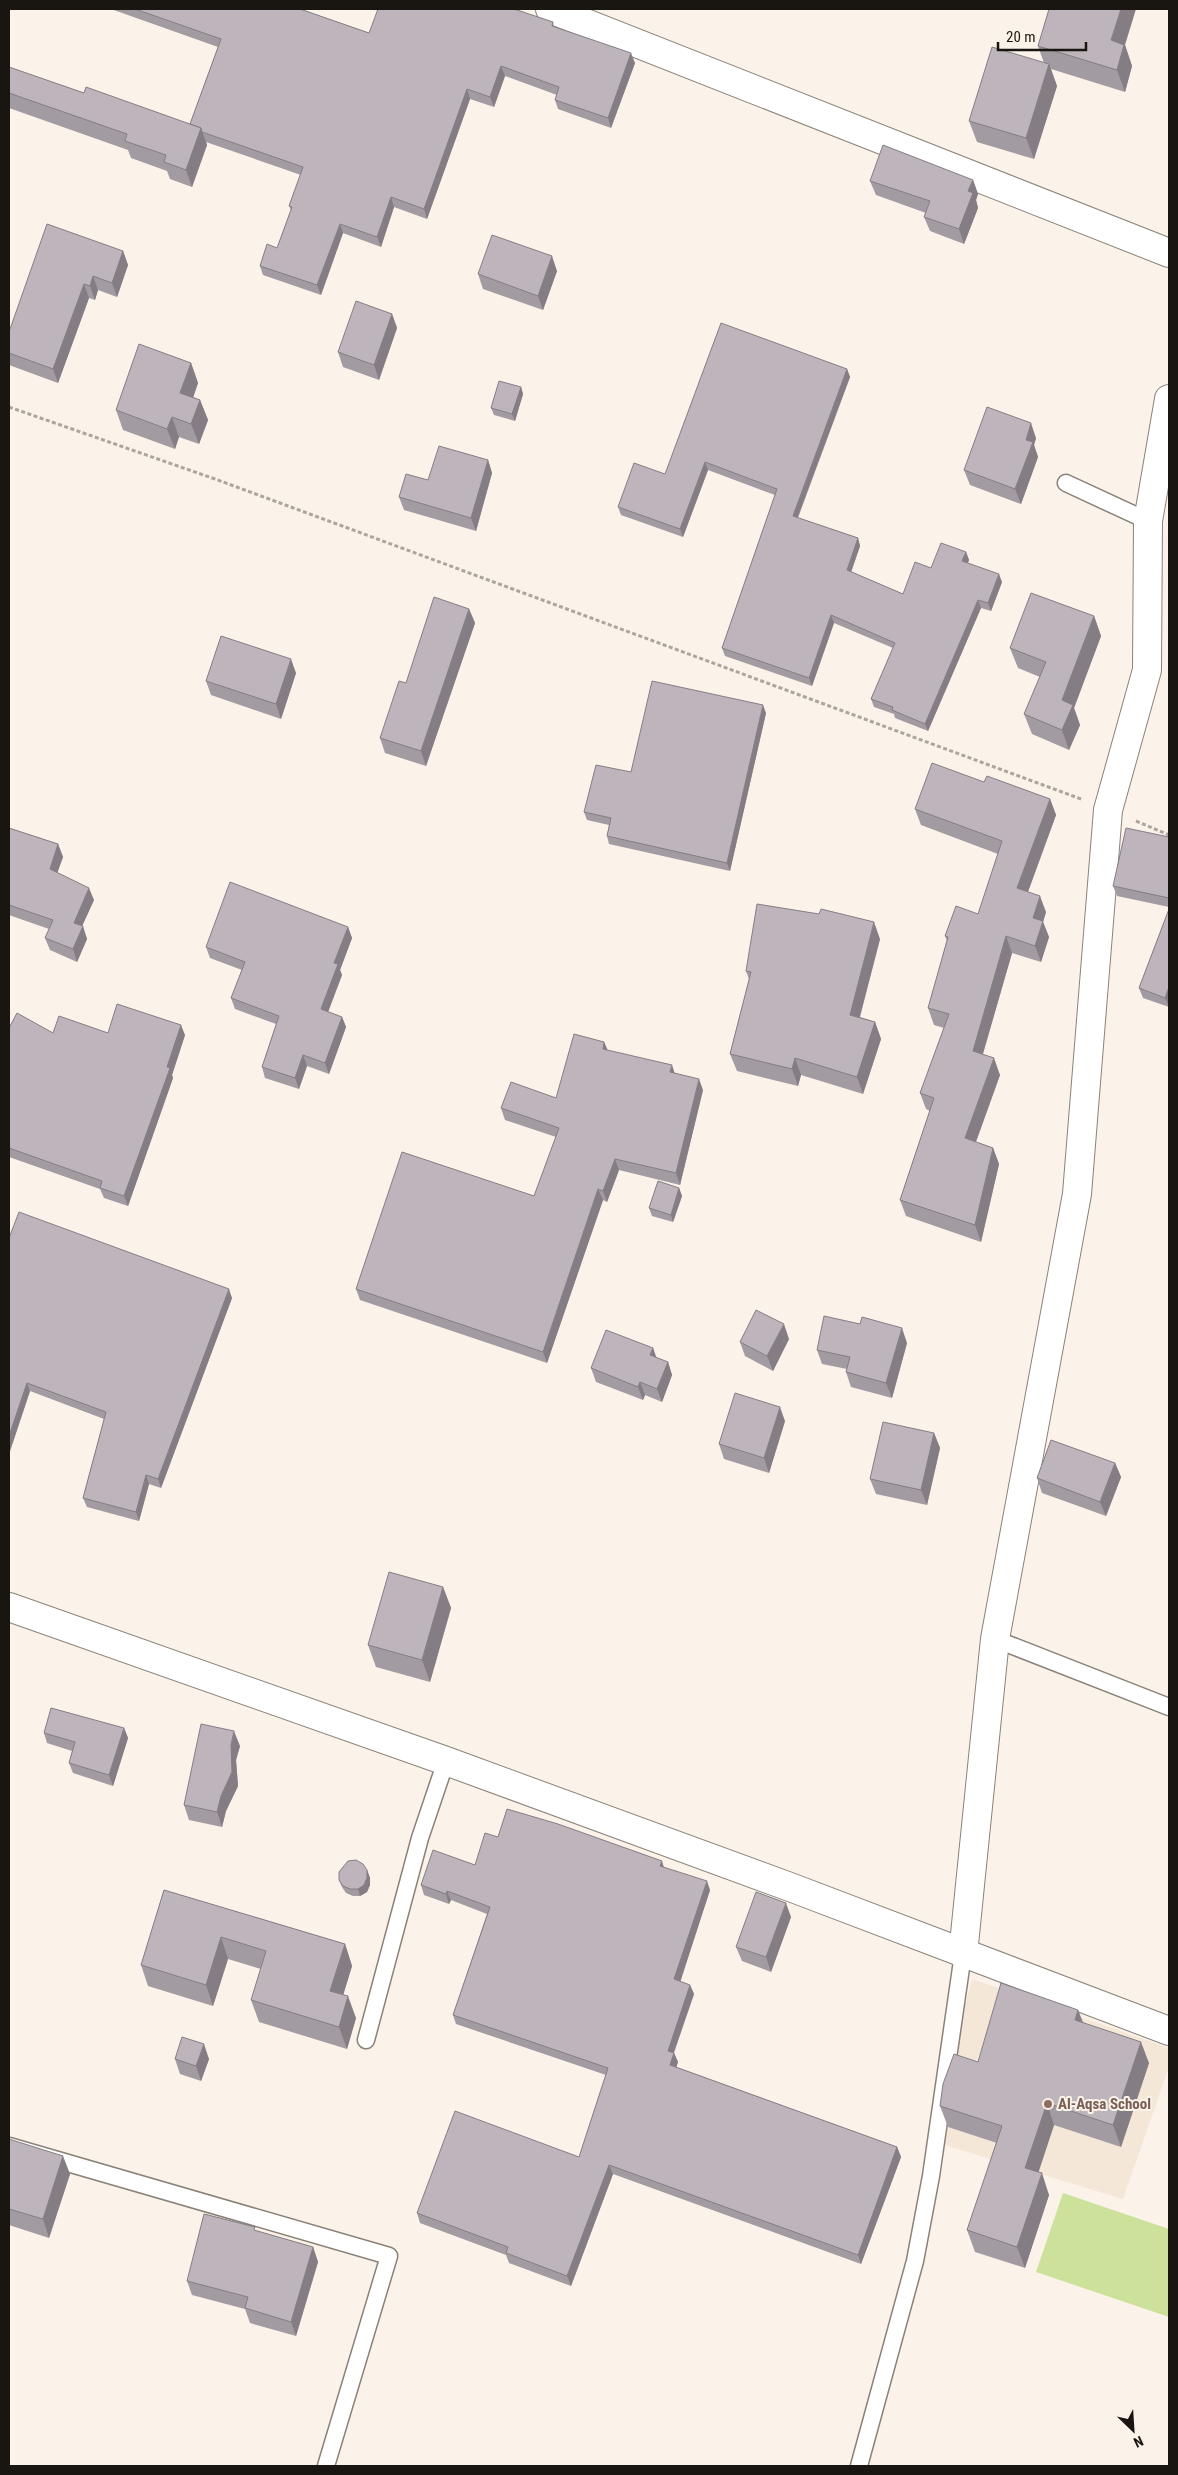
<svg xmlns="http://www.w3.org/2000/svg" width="1178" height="2475" viewBox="0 0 1178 2475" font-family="'Roboto Condensed',sans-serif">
<rect width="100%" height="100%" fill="#fbf2e9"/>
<path fill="#f5e7d8" d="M972 1979 1169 2048V2067L1123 2199 931 2141Z"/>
<path fill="#cce29b" d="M1063 2193 1169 2229V2317L1036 2272Z"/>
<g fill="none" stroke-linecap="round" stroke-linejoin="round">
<g stroke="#8a8279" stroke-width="19">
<g id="lane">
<path d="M1066 483 1148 521"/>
<path d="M995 1639 1169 1707"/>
<path d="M366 2040 420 1838 446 1761"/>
<path d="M9 2146 389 2256 326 2466"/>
<path d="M859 2466 915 2261 931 2176 963 1954"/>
</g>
</g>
<g stroke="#8a8279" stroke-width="30">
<path id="street" d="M550 9 1169 253"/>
</g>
<g stroke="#8a8279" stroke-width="30">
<g id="secondary">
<path d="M9 1607 446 1761 790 1887 1169 2031"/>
<path d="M963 1954 995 1639 1077 1194 1108 810 1147 670 1148 521 1169 399"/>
</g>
</g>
<g stroke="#aca59e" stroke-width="3" stroke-dasharray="4 2.5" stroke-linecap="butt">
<path d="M9 407 215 479 1081 799"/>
<path d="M1136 821 1169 835"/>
</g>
<use href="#lane" stroke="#fff" stroke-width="16"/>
<use href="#street" stroke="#fff" stroke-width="28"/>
<use href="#secondary" stroke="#fff" stroke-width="28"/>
</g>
<g fill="#a39ba2">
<path d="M111 9H300L369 33 553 22 554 27 635 63 611 128 558 109 555 100 557 95 505 76 494 107 470 99 427 219 394 207 381 247 343 233 321 295 263 275 260 266 277 248 291 210 289 206 301 175 206 142 207 145 192 187 170 179 167 171 131 158 128 150 9 108V67L84 93 190 124 218 47Z"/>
<path d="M1125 45 1132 66 1125 92 1051 69 1057 86 1034 159 977 142 969 121 1044 63 1038 46Z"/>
<path d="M973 180 978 194 976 200 978 208 964 244 930 231 924 217 926 213 876 195 870 181Z"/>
<path d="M123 251 128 265 117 297 98 290 95 300 89 298 58 383 9 365V332Z"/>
<path d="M557 271 543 310 483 289 478 274Z"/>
<path d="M392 314 397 328 379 380 343 367 338 352Z"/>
<path d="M191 363 198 383 193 397 200 400 208 420 199 444 179 437 175 449 123 430 116 410Z"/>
<path d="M847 369 850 377 798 518 858 538 860 546 851 572 903 594 931 568 966 552 969 560 968 563 1002 582 991 611 981 608 928 731 895 718 894 714 874 707 871 699 893 648 834 623 812 686 725 656 722 648 775 495 708 470 683 537 621 515 618 507 665 474Z"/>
<path d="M521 387 523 394 515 421 494 415 491 408Z"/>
<path d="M1036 438 1034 445 1038 457 1021 504 970 485 964 470Z"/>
<path d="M488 460 492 473 476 531 404 510 399 497 428 480Z"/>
<path d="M469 609 475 623 426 766 385 753 380 738 406 683Z"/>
<path d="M1094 616 1101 636 1074 708 1080 725 1069 750 1032 734 1024 714 1040 677 1018 668 1010 648Z"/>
<path d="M296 673 281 719 211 695 206 681Z"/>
<path d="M766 713 730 871 609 844 607 836 609 825 587 820 584 812 631 772Z"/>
<path d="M984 782 1050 799 1056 815 1028 892 1046 912 1043 922 1049 937 1041 962 1012 953 983 1054 1000 1075 976 1142 993 1148 999 1164 981 1242 906 1216 900 1200 930 1111 926 1109 920 1093 944 1028 934 1025 928 1008 947 941 945 936 978 914 998 854 921 825 915 809Z"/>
<path d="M9 828 58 844 63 857 57 873 94 900 82 926 87 939 77 962 50 950 45 938 49 929 9 915Z"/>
<path d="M1169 837V907L1117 896 1113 886Z"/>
<path d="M1169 909V1007L1143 998 1139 988Z"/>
<path d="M348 927 352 938 340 970 342 975 328 1012 342 1017 346 1027 329 1074 307 1066 299 1089 265 1078 262 1067 276 1024 235 1009 231 998 242 970 210 958 206 947Z"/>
<path d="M880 939 860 1017 875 1022 881 1039 863 1094 801 1075 798 1086 737 1071 730 1054 749 979 746 971Z"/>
<path d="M9 1028 53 1033H108L185 1035 172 1075 173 1078 128 1206 104 1198 100 1189 9 1157Z"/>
<path d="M604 1042 607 1050 675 1073 703 1090 680 1185 619 1170 607 1202 603 1200 547 1363 360 1300 356 1289 534 1196 556 1137 505 1120 501 1108 556 1098Z"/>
<path d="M679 1188 682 1196 673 1222 652 1216 649 1208Z"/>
<path d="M9 1238 232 1298 161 1488 149 1484 139 1521 87 1507 83 1498 104 1419 30 1391 9 1454Z"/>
<path d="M789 1339 773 1371 745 1356 740 1342Z"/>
<path d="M907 1343 892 1398 851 1387 846 1372 847 1369 822 1364 817 1350Z"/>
<path d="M653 1348 656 1358 668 1362 672 1375 662 1402 645 1395 643 1400 596 1382 591 1368Z"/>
<path d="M785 1421 769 1473 724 1459 719 1444Z"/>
<path d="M934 1433 940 1448 927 1505 876 1494 870 1479Z"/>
<path d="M1115 1463 1121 1477 1106 1516 1042 1493 1037 1478Z"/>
<path d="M443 1587 451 1608 430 1682 376 1667 368 1645Z"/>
<path d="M124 1728 128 1738 113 1786 73 1773 69 1763 72 1751 47 1743 44 1733Z"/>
<path d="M240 1746 236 1760 238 1786 226 1811 222 1827 189 1820 184 1805Z"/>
<path d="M498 1837 664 1867 710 1890 680 1981 690 1985 694 1994 674 2053 678 2062 676 2067 897 2147 901 2157 861 2264 613 2174 571 2286 509 2263 506 2255 420 2223 417 2213 579 2157 606 2075 456 2024 453 2015 487 1914 451 1900 449 1904 424 1895 421 1885 475 1865Z"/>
<path d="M367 1870 370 1878V1885L367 1892 360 1896H353L346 1893 342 1887 339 1880Z"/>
<path d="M164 1890 345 1944 352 1966 343 1995 356 2018 347 2049 259 2022 251 2000 261 1969 228 1959 213 2006 148 1986 141 1965Z"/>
<path d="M791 1917 771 1972 742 1961 736 1947Z"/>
<path d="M1078 2010 1083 2022 1149 2063 1121 2147 1054 2125 1038 2172 1049 2195 1025 2268 975 2252 967 2230 997 2143 948 2127 940 2106 978 2062Z"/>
<path d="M175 2059H209L201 2081 180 2074Z"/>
<path d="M9 2139 70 2174 49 2238 9 2225Z"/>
<path d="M256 2231 313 2247 318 2262 296 2336 250 2323 245 2309 192 2295 187 2281Z"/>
</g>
<g fill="#847e84">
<path d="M1121 9H1136L1125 45 1132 66 1125 92 1117 70 1111 40Z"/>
<path d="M631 53 635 63 611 128 608 118Z"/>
<path d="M1049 64 1057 86 1034 159 1026 138Z"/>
<path d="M501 66 505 76 494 107 490 97Z"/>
<path d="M467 89 470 99 427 219 424 209Z"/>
<path d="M201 128 207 145 192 187 186 170Z"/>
<path d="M973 180 978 194 976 200 978 208 964 244 959 229 968 191Z"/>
<path d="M391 197 394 207 381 247 377 237Z"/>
<path d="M340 224 343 233 321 295 317 285Z"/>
<path d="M123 251 128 265 117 297 112 283Z"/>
<path d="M552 256 557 271 543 310 538 296Z"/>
<path d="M93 276 98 290 95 300 90 286Z"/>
<path d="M84 284 89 298 58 383 53 369Z"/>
<path d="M392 314 397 328 379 380 374 365Z"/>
<path d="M191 363 198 383 188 413 180 393Z"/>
<path d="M847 369 850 377 795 524 793 516Z"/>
<path d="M521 387 523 394 515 421 512 414Z"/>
<path d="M200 400 208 420 199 444 191 424Z"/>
<path d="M172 417 179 437 175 449 167 429Z"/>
<path d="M1031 423 1036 438 1034 445 1038 457 1021 504 1015 489 1026 440Z"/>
<path d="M488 460 492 473 476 531 471 518Z"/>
<path d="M705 462 708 470 683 537 680 529Z"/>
<path d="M858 538 860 546 849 578 847 570Z"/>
<path d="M966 552 969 560 965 569 962 561Z"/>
<path d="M999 574 1002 582 991 611 988 603Z"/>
<path d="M978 600 981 608 928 731 925 724Z"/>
<path d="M469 609 475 623 426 766 421 751Z"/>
<path d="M831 615 834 623 812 686 809 678Z"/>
<path d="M1094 616 1101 636 1074 708 1080 725 1069 750 1062 730V700Z"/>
<path d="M291 659 296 673 281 719 276 704Z"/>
<path d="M763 705 766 713 730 871 727 863Z"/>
<path d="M1050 799 1056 815 1023 905 1017 888Z"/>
<path d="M58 844 63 857 54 882 50 869Z"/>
<path d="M89 888 94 900 78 935 74 923Z"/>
<path d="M1040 896 1046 912 1043 922 1049 937 1041 962 1035 946 1033 918Z"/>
<path d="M874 922 880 939 856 1031 850 1015Z"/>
<path d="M83 926 87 939 77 962 73 949Z"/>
<path d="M348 927 352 938 340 970 342 975 325 1020 321 1009 334 963Z"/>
<path d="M1006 936 1012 953 979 1067 973 1051Z"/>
<path d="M1169 987V1007L1165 998Z"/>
<path d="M342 1017 346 1027 329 1074 325 1063Z"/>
<path d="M875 1022 881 1039 863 1094 857 1077Z"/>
<path d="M181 1025 185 1035 172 1075 173 1078 128 1206 124 1196Z"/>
<path d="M604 1042 609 1053 603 1049Z"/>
<path d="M303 1055 307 1066 299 1089 295 1078Z"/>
<path d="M795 1058 801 1075 798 1086 792 1069Z"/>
<path d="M994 1058 1000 1075 971 1155 965 1138Z"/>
<path d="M672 1065 676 1077 670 1072Z"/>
<path d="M699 1079 703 1090 680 1185 676 1173Z"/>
<path d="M993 1148 999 1164 981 1242 975 1225Z"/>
<path d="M615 1159 619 1170 607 1202 603 1191Z"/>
<path d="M679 1188 682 1196 673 1222 671 1215Z"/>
<path d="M598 1189 603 1200 547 1363 543 1352Z"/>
<path d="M229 1289 232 1298 161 1488 158 1479Z"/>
<path d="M784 1324 789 1339 773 1371 767 1356Z"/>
<path d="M902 1328 907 1343 892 1398 886 1383Z"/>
<path d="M653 1348 658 1362 650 1355Z"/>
<path d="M668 1362 672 1375 662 1402 657 1389Z"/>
<path d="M640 1382 645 1395 643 1400 638 1387Z"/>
<path d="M27 1383 30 1391 9 1454V1436Z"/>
<path d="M780 1407 785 1421 769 1473 764 1458Z"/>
<path d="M934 1433 940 1448 927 1505 921 1490Z"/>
<path d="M1115 1463 1121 1477 1106 1516 1100 1502Z"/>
<path d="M146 1475 149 1484 139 1521 136 1512Z"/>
<path d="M443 1587 451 1608 430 1682 422 1660Z"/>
<path d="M124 1728 128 1738 113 1786 109 1775Z"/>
<path d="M234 1731 240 1746 236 1760 238 1786 226 1811 222 1827 217 1812Z"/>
<path d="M662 1861 665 1871 660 1866Z"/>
<path d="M367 1870 370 1878V1885L367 1892 360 1896 358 1889Z"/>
<path d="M707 1881 710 1890 678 1989 674 1979Z"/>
<path d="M447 1891 451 1900 449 1904 446 1894Z"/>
<path d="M786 1903 791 1917 771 1972 766 1957Z"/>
<path d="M221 1937 228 1959 213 2006 206 1985Z"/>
<path d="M345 1944 352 1966 338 2012 330 1991Z"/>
<path d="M690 1985 694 1994 671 2060 668 2051Z"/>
<path d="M348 1996 356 2018 347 2049 339 2027Z"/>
<path d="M1078 2010 1086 2032 1075 2020Z"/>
<path d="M1141 2042 1149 2063 1121 2147 1113 2125Z"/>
<path d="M204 2044 209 2059 201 2081 196 2066Z"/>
<path d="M674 2053 678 2062 674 2075 670 2065Z"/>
<path d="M1047 2103 1054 2125 1033 2189 1025 2168Z"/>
<path d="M897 2147 901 2157 861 2264 858 2255Z"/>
<path d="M63 2156 70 2174 49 2238 43 2219Z"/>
<path d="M609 2165 613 2174 571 2286 567 2276Z"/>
<path d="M1042 2173 1049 2195 1025 2268 1017 2247Z"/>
<path d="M313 2247 318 2262 296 2336 291 2322Z"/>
</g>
<g fill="#bdb4bc" stroke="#847e84">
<path d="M135 9H300L369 33 378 9H514L553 22 552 26 631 53 608 118 555 100 559 87 501 66 490 97 467 89 424 209 391 197 377 237 340 224 317 285 260 266 267 244 277 248 292 207 289 206 303 167 202 132 201 128 190 124 221 39Z"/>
<path d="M1049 9H1121L1111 40 1124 45 1117 70 1038 46Z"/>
<path d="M992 47 1049 64 1026 138 969 121Z"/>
<path d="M9 67 84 93 86 87 201 128 186 170 164 162 166 155 125 141 127 134 9 93Z"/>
<path d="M883 145 973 180 968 191 973 193 959 229 924 217 930 201 870 181Z"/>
<path d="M47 224 123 251 112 283 93 276 90 286 84 284 53 369 9 353V332Z"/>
<path d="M492 235 552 256 538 296 478 274Z"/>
<path d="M356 301 392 314 374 365 338 352Z"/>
<path d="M721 323 847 369 793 516 858 538 847 570 903 594 915 562 931 568 941 543 966 552 962 561 999 574 988 603 978 600 925 724 892 710 893 707 871 699 895 643 831 615 809 678 722 648 777 489 705 462 680 529 618 507 634 463 665 474Z"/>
<path d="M139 344 191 363 180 393 200 400 191 424 172 417 167 429 116 410Z"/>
<path d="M499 381 521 387 512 414 491 408Z"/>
<path d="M987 407 1031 423 1026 440 1033 442 1015 489 964 470Z"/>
<path d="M439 446 488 460 471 518 399 497 406 474 428 480Z"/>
<path d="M1031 593 1094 616 1062 700 1073 705 1062 730 1024 714 1046 662 1010 648Z"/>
<path d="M434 597 469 609 421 751 380 738 399 681 406 683Z"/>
<path d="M221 636 291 659 276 704 206 681Z"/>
<path d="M652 681 763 705 727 863 607 836 611 818 584 812 596 765 631 772Z"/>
<path d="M932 763 984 782 987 776 1050 799 1017 888 1040 896 1033 918 1043 921 1035 946 1006 936 973 1051 994 1058 965 1138 993 1148 975 1225 900 1200 934 1098 920 1093 949 1014 928 1008 948 937 945 936 956 906 978 914 1002 841 915 809Z"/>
<path d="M9 828 58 844 50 869 89 888 74 923 83 926 73 949 45 938 53 920 9 905Z"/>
<path d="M1126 828 1169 837V898L1113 886Z"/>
<path d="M230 882 348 927 334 963 338 964 321 1009 342 1017 325 1063 303 1055 295 1078 262 1067 279 1016 231 998 245 962 206 947Z"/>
<path d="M757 904 819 914 821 909 874 922 850 1015 875 1022 857 1077 795 1058 792 1069 730 1054 751 972 746 971Z"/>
<path d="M1169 909V987L1165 998 1139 988Z"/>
<path d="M117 1004 181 1025 167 1067 170 1068 124 1196 100 1188 102 1181 9 1148V1028L17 1013 53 1033 59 1016 108 1033Z"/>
<path d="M574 1034 604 1042 603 1049 672 1065 670 1072 699 1079 676 1173 615 1159 603 1191 598 1189 543 1352 356 1289 402 1152 534 1196 559 1128 501 1108 511 1082 556 1098Z"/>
<path d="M658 1181 679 1188 671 1215 649 1208Z"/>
<path d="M19 1212 229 1289 158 1479 146 1475 136 1512 83 1498 106 1412 27 1383 9 1436V1238Z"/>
<path d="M756 1310 784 1324 767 1356 740 1342Z"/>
<path d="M824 1316 860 1324 862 1317 902 1328 886 1383 846 1372 850 1357 817 1350Z"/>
<path d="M606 1330 653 1348 650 1355 668 1362 657 1389 640 1382 638 1387 591 1368Z"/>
<path d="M735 1393 780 1407 764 1458 719 1444Z"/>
<path d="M883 1422 934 1433 921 1490 870 1479Z"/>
<path d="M1051 1440 1115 1463 1100 1502 1037 1478Z"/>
<path d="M389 1572 443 1587 422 1660 368 1645Z"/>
<path d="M51 1708 124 1728 109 1775 69 1763 75 1742 44 1733Z"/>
<path d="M201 1724 234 1731 231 1745 232 1772 221 1796 217 1812 184 1805Z"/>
<path d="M507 1809 558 1824 662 1861 660 1866 707 1881 674 1979 690 1985 668 2051 674 2053 670 2065 897 2147 858 2255 609 2165 567 2276 506 2253 508 2247 417 2213 455 2111 579 2157 608 2068 453 2015 490 1907 447 1891 446 1894 421 1885 433 1850 475 1865 485 1833 498 1837Z"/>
<path d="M356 1860 363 1864 367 1870V1878L364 1885 358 1889H350L343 1886 339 1880V1872L348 1861Z"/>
<path d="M164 1890 345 1944 330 1991 348 1996 339 2027 251 2000 266 1951 221 1937 206 1985 141 1965Z"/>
<path d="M756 1892 786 1903 766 1957 736 1947Z"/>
<path d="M1001 1983 1078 2010 1075 2020 1141 2042 1113 2125 1047 2103 1025 2168 1042 2173 1017 2247 967 2230 1002 2126 940 2106 943 2084 954 2054 978 2062Z"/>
<path d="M182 2037 204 2044 196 2066 175 2059Z"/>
<path d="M9 2139 63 2156 43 2219 9 2209Z"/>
<path d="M204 2214 255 2227 254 2230 313 2247 291 2322 245 2308 248 2297 187 2281Z"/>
</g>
<circle fill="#8d6e63" stroke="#fbf2e9" stroke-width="2" cx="1048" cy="2104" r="5"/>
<g text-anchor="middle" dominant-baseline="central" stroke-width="4" stroke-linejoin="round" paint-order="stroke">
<g font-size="15" font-weight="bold" fill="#785e54" stroke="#fbf2e9" text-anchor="start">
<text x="1058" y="2104">Al-Aqsa School</text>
</g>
</g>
<rect width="1178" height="2475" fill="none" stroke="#191612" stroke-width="20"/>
<g transform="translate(1133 2430) rotate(155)" stroke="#fbf2e9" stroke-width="4" paint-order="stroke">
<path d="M0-4L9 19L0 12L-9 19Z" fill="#191612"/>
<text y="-8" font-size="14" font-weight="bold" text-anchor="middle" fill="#191612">N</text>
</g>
<path d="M998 42v8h88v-8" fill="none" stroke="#191612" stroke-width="2.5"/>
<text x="1006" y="42" font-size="15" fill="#191612" stroke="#fbf2e9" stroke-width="4" paint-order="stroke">20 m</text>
</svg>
